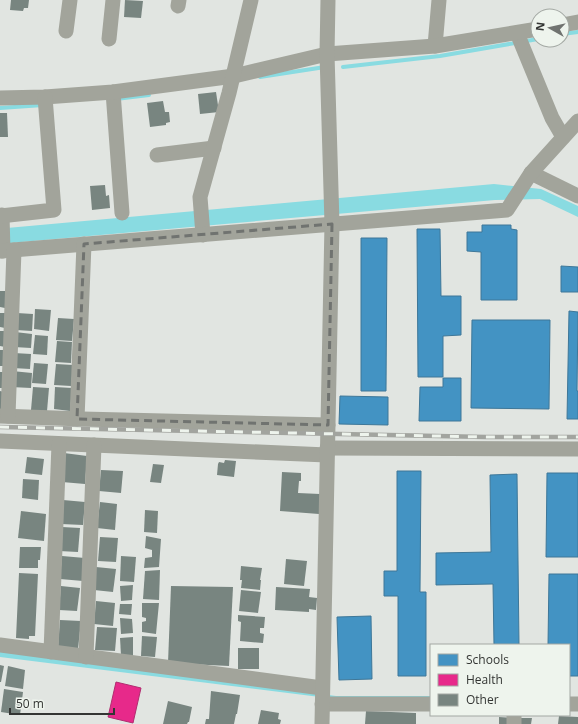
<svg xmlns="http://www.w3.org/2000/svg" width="578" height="724" viewBox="0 0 578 724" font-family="'Open Sans',sans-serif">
<rect width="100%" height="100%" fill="#e1e5e1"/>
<g fill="#89dbe1">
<path d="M494 184 541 189 578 206V217L540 199 495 200 10 243 7 228Z"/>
<path d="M0 651 336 696H431V699H336L0 657Z"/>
</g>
<g fill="#4393c3" stroke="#3e7798">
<path d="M482 225H511V229L517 230V300H481V252L467 251V232H482Z"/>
<path d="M417 229H440L441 296H461V335L443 336V377H418Z"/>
<path d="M361 238H387L386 391H361Z"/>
<path d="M561 266 578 267V292H561Z"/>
<path d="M569 311 578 312 577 391H578V419H567Z"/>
<path d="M472 320H550L549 409 471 408Z"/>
<path d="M443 378H461V421H419L420 387H443Z"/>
<path d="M340 396 388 397V425L339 424Z"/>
<path d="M397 471H421L420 592H426V676H398V596H384V571H397Z"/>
<path d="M547 473H578V557H546Z"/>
<path d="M517 474 519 645H494L493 584 436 585V553L491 552 490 475Z"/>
<path d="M549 574H578V676H569V645H548Z"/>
<path d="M371 616 372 679 339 680 337 617Z"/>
</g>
<path fill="#e7298a" stroke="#b12d70" d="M116 682 141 688 133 723 108 717Z"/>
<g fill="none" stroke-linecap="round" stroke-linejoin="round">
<g stroke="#89dbe1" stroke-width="4">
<path d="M562 34 578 32"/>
<path d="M343 67 440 56 538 39"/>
<path d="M260 77 325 67"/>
<path d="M116 99 149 95"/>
<path d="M0 108 43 105"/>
</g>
</g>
<g fill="#788580">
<path d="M11 0H29L28 8H24L23 11 10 10Z"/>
<path d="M125 0 143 1 141 18 124 17Z"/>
<path d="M216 92 219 112 200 114 198 94Z"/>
<path d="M163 101 165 112H169L170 122 166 123V125L150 127 147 103Z"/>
<path d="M0 113H7L8 137H0Z"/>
<path d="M105 185 106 196 109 195 110 208 92 210 90 186Z"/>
<path d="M0 291H6L5 308 0 307Z"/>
<path d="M35 309 51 310 49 331 34 329Z"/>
<path d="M0 313H6L5 328 0 327Z"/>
<path d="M17 313 33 314 32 331 16 330Z"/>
<path d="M58 318 74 319 72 341 56 340Z"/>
<path d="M0 331H6L5 347 0 346Z"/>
<path d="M15 332 32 334 31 348 14 347Z"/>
<path d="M35 335 48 336 47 355 33 354Z"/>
<path d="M57 341 72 342 71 363 55 362Z"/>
<path d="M0 350H5L3 366H0Z"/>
<path d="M14 353 31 354 30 369 13 368Z"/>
<path d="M34 363 48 364 46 384 32 383Z"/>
<path d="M56 364 73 365 71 386 54 385Z"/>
<path d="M12 371 32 373 31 388 11 387Z"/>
<path d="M0 372H3L2 388H0Z"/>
<path d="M33 387 49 388 47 411 31 410Z"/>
<path d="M55 387 72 388 70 411 54 409Z"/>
<path d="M0 391 4 392 3 410H0Z"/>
<path d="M64 453 87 456 85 484 62 482Z"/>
<path d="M27 457 44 459 42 475 25 473Z"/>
<path d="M225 460 236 461 234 477 217 475 218 464 219 462 224 463Z"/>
<path d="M153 464 164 465 161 483 150 482Z"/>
<path d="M101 470 123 471 121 493 99 491Z"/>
<path d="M282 472 301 473V481H299L298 493 320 494 319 514 280 511Z"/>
<path d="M23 479 39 480 38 500 22 498Z"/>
<path d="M63 500 85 502 83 525 61 524Z"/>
<path d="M100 502 117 504 115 530 97 528Z"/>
<path d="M145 510 158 511 157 533 144 532Z"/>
<path d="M21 511 46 514 44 541 18 538Z"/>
<path d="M62 527 80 528 78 552 59 551Z"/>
<path d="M146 536 161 539 159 567 144 568 145 558 152 557V550L145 548Z"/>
<path d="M100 537 118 538 116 562 98 561Z"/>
<path d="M20 547H41L40 560H38V568H19Z"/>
<path d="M62 556 85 558 83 581 60 579Z"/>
<path d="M121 556 136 557 134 582 120 581Z"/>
<path d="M286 559 307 561 304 586 284 584Z"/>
<path d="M241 566 262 568 260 580H261L260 590 241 588 242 580H240Z"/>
<path d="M96 567 116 569 113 592 94 590Z"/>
<path d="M160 570 159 600 143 599 145 571Z"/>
<path d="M19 573 38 574 35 636H29V639L16 638Z"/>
<path d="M133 585 132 600 121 601 120 586Z"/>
<path d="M61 586 80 588 77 611 59 610Z"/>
<path d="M171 586 233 587 229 666 168 663Z"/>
<path d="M276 587 310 589 309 597 317 598 316 610 309 609V612L275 610Z"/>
<path d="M241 590 261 592 258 613 239 611Z"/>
<path d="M96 601 115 603 113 626 94 624Z"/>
<path d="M142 603H159L156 634 142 632V622L146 621V618L142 617Z"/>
<path d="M120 604H132L131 615 119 614Z"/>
<path d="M238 615 265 617 264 628H260V633L264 634 263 643 240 641 241 622 238 621Z"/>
<path d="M120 618 132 619 133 633 121 634Z"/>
<path d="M60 620 81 621 78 649 58 647Z"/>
<path d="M97 627 117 628 115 651 95 650Z"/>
<path d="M142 636 157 637 155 657 141 656Z"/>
<path d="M133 637V656L121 655 120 638Z"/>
<rect x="238" y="648" width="21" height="21"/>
<path d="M0 665 4 666 1 682H0Z"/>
<path d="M8 666 25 670 23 689 5 686Z"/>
<path d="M4 689 23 692 20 715 1 712Z"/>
<path d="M211 691 240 695 237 714H236L234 724H205L206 719H209Z"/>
<path d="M168 701 192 707 189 722H188L187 724H163Z"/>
<path d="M261 710 279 713 278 719 281 720 280 724H258Z"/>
<path d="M366 711 416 713V724H365Z"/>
<path d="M559 716 578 717V724H558Z"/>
<path d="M499 717 512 718V724H499Z"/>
<path d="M518 718H532L531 724H518Z"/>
</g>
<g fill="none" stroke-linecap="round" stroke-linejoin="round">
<g stroke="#a2a49b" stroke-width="15">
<path d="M178 6 179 0"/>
<path d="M562 25 578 22"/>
<path d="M66 31 70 0"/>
<path d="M517 33 552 118 563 137"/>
<path d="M109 39 113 0"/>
<path d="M435 46 439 0"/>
<path d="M113 92 122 213"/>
<path d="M0 98 45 97 113 92 234 76 327 54 435 46 538 29"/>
<path d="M157 155 214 148"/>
<path d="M531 173 578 196"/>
<path d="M2 215 3 251"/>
<path d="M0 216 54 210 45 97"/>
<path d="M203 235 200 197 229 93 251 0"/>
<path d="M0 251 507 210 531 173 578 121"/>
<path d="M0 416 82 419 328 425"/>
<path d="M8 416 14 250"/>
<path d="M77 419 84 244"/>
<path d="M0 441 327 455"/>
<path d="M327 448 578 449"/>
<path d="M0 645 322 688"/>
<path d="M51 652 59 444"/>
<path d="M86 657 94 445"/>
<path d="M322 704H431"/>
<path d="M569 704H578"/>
<path d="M322 724 332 224 327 54 328 0"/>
<path d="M514 724V715"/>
</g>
<g stroke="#a2a49f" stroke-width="4.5">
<path id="rail" d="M0 427 486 437H578"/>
</g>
<use href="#rail" stroke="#eef4ed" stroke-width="3" stroke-dasharray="9" stroke-linecap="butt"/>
</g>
<path fill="none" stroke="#707370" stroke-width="3" stroke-dasharray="8 5" stroke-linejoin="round" d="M332 224 328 425 77 419 84 244Z"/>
<rect x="430" y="644" width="140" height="72" fill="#eef4ed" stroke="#a3a8a3"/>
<rect x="438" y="654" width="20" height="12" fill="#4393c3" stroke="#a3a8a3"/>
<text x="466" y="664" font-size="12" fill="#333533">Schools</text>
<rect x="438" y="674" width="20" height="12" fill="#e7298a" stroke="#a3a8a3"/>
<text x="466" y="684" font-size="12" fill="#333533">Health</text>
<rect x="438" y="694" width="20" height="12" fill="#788580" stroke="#a3a8a3"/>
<text x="466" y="704" font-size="12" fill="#333533">Other</text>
<g transform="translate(550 28) rotate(278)"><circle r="19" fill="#eef4ed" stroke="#a3a8a3"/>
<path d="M0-3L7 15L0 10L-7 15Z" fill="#707370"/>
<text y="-6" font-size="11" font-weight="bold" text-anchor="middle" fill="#333533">N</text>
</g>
<path d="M10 708v6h104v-6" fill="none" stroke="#333533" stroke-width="2"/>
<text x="16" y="708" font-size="12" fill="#333533" stroke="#eef4ed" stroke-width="3" paint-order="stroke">50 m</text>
</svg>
